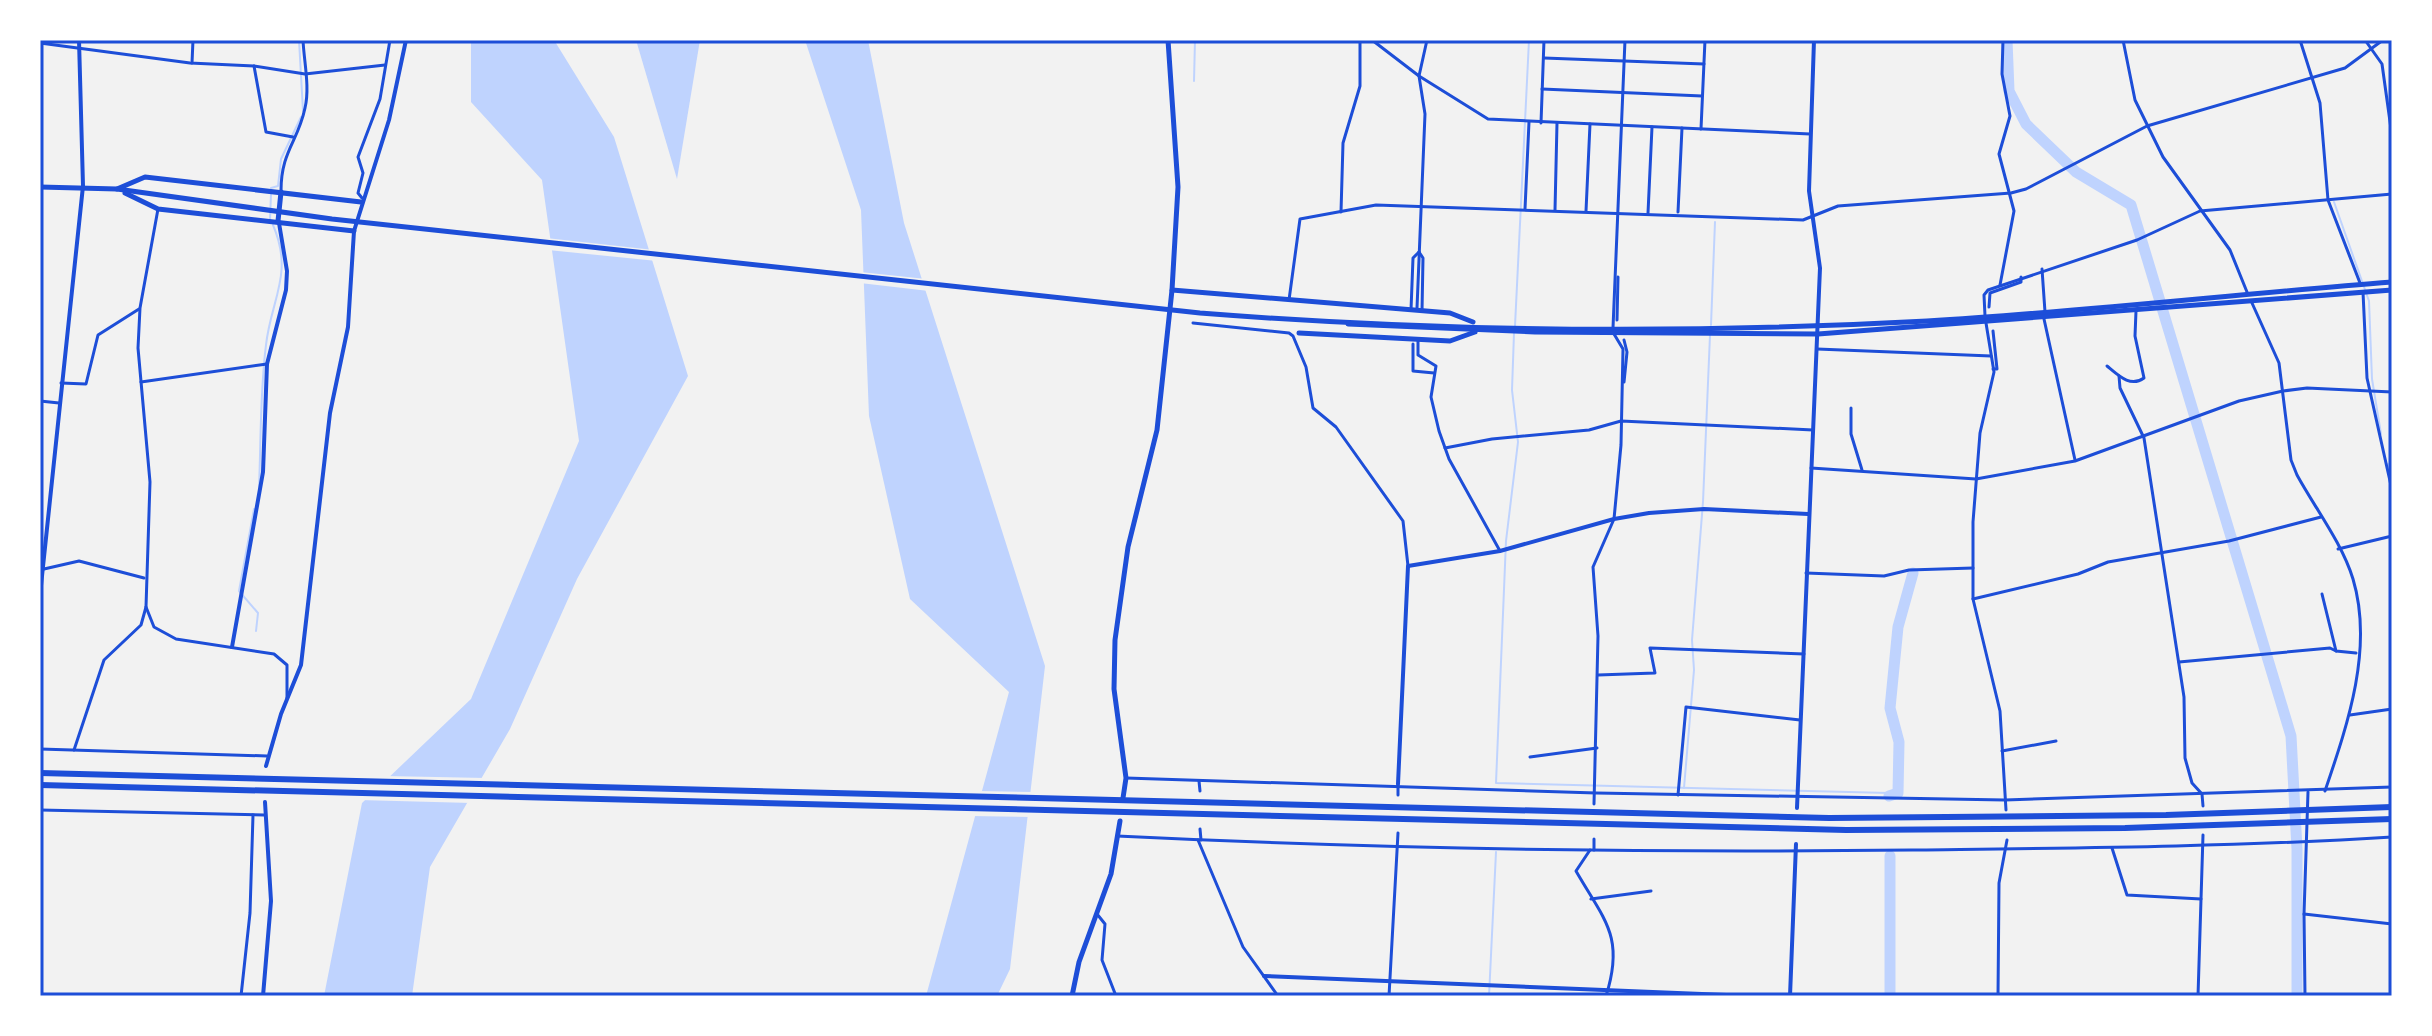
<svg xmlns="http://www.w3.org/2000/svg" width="2432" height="1036" viewBox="0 0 2432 1036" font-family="Literata,serif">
<rect width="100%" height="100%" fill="#f2f2f2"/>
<g fill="#bfd3fe">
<path d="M471 40H554L614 137 688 376 577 579 510 729 430 867 412 996H324L362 803 471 699 579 441 542 180 471 102Z"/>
<path d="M636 40H700L677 179Z"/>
<path d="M805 40H868L904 223 1045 666 1010 969 997 996H926L1009 692 910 599 869 416 861 210Z"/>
</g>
<g fill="#f2f2f2">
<path d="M546 238 654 250 657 261 548 250Z"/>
<path d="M860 272 926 279 929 291 860 283Z"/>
<path d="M385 776 486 778 472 803 359 800Z"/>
<path d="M978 791 1034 792 1031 817 971 816Z"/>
</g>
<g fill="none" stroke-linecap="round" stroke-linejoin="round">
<g stroke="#bfd3fe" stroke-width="2">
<path d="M299 40 303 111"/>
<path d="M1194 81 1195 40"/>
<path d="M271 188 278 186 281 159 301 117"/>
<path d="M2334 202 2369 301 2372 379 2381 434"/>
<path d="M270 220 271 194"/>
<path d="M1711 325 1715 222"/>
<path d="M1515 326 1529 40"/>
<path d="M1514 333 1512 390 1518 442 1506 541 1496 783 1889 793"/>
<path d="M2388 464 2392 480"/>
<path d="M259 487C261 440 260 392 266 345 271 299 294 274 273 225"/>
<path d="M254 509 239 591 258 613 256 631"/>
<path d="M1684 788 1694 670 1692 640 1703 502 1710 335"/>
<path d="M1489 996 1496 852"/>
</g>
<g stroke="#bfd3fe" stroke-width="11">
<path d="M2007 40 2009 91 2026 124 2076 172 2131 205 2291 736 2297 849V996"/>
<path d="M1889 796 1898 793 1899 742 1890 708 1898 627 1913 573"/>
<path d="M1890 996V856"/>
</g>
<g stroke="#1d4ed8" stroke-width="3">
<path d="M1372 40 1419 76 1488 119 1810 134"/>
<path d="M2123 40 2135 100 2163 157 2230 250 2247 292"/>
<path d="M2300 40 2320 103 2328 200 2360 283"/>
<path d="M2365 40 2382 64 2392 136"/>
<path d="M40 43 190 63 254 66 266 132 293 137"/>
<path d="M1544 58 1704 64"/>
<path d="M192 63 193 40"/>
<path d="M254 66 305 74 385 65"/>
<path d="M1542 89 1702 96"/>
<path d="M1541 123 1544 40"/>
<path d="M1701 129 1705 40"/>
<path d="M281 191C281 151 298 142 305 108 310 87 304 62 303 40"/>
<path d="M362 198 358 193 363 173 358 157 380 99 390 40"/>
<path d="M1525 209 1529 122"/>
<path d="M1555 210 1557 123"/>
<path d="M1586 211 1590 124"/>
<path d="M1341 212 1343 143 1360 86V40"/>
<path d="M1678 212 1682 128"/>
<path d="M1648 213 1652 127"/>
<path d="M1419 252 1423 258 1422 311"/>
<path d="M2042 269 2045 312"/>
<path d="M2000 285 2014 211 1999 154 2010 116 2002 74 2003 40"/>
<path d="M2363 292 2367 378 2392 490"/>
<path d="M1289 300 1300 219 1376 205 1803 220 1838 206 2011 193 2026 189 2147 126 2345 68 2383 40"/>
<path d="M2252 303 2279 363 2291 460 2297 475C2315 508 2342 543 2353 579 2374 649 2347 726 2325 791"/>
<path d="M1989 307 1990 293 2021 282V277"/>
<path d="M1417 308 1425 114 1419 76 1427 40"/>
<path d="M1411 310 1413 258 1419 252"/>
<path d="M1985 316 1984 295 1988 290 2137 240 2200 211 2392 194"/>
<path d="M2044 319 2075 460"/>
<path d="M1617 320 1618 277"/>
<path d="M1193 323 1289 333 1293 336 1306 367 1313 408 1336 427 1403 521 1408 566"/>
<path d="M1986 323 1994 372 1980 433 1973 522V599L2000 711 2006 810"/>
<path d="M1613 328 1625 40"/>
<path d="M1993 331 1997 369H1993"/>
<path d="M1418 339V355L1436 366 1431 397 1439 431 1449 459 1500 551"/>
<path d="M1624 340 1627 352 1624 382"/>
<path d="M1413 344V371L1434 373"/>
<path d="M1817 349 1991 356"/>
<path d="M2107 366C2118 375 2130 388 2144 378L2135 336 2136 311"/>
<path d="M2119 376 2120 388 2144 438 2184 697 2185 758 2192 783 2202 794 2203 806"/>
<path d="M141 382 267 364"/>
<path d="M61 383 86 384 98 335 139 309"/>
<path d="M40 401 59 403"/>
<path d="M1851 408V434L1862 470"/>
<path d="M1445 448 1492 439 1589 430 1621 421 1813 430"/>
<path d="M1811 468 1976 479 2075 461 2239 401 2283 391 2307 388 2392 392"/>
<path d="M2338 549 2392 536"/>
<path d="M44 569 79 561 144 578"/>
<path d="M1806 573 1884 576 1909 570 1973 568"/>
<path d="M2322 594 2336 651 2356 653"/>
<path d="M1973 599 2078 574 2108 562 2229 541 2321 517"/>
<path d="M146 607 154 627 176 639 274 654 287 665V698"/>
<path d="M2179 662 2330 648 2336 651"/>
<path d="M1598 675 1655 673 1650 648 1804 654"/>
<path d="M2350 715 2392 709"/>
<path d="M40 749 267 756"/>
<path d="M74 750 104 660 141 625 146 607 150 482 138 348 140 308 158 209"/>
<path d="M2002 751 2056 741"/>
<path d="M1530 757 1597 748"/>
<path d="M1126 778 1596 793 2005 800 2392 787"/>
<path d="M1199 781 1200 791"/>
<path d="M1398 784V795"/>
<path d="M1678 795 1686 707 1800 720"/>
<path d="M1594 804 1598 636 1593 567 1614 519 1621 445 1623 349 1614 334"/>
<path d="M40 810 264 815"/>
<path d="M1200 829 1201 840"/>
<path d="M1117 836C1381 849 1647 853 1912 850 2072 848 2232 847 2392 837"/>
<path d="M1594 839V850"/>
<path d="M1198 840 1243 947 1278 996"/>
<path d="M2112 848 2127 895 2201 899"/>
<path d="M1590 850 1576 871C1604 920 1625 936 1606 996"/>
<path d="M1591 899 1651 891"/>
<path d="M1097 914 1105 924 1102 960 1116 996"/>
<path d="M2304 914 2308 792"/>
<path d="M241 996 250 913 253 815"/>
<path d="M1389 996 1398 833"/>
<path d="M1998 996 1999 883 2007 840"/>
<path d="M2198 996 2203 835"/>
<path d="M2305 996 2304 914 2392 924"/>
</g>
<g stroke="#1d4ed8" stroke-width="4">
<path d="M40 595 83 186 79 40"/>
<path d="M232 647 263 472 267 364 286 290 287 271 279 223"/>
<path d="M266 766 281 714 301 665 330 413 348 327 354 231 389 120 406 40"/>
<path d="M1398 784 1408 566 1500 551 1614 519 1649 513 1704 509 1808 514"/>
<path d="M1797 808 1820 268 1809 191 1814 40"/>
<path d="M1264 976 1751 996"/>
<path d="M263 996 271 901 265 802"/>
<path d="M1790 996 1796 844"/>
</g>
<g stroke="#1d4ed8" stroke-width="5">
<path d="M1123 798 1126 778 1114 689 1115 640 1128 547 1157 430 1172 290 1178 187 1168 40"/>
<path d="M1072 996 1079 962 1111 874 1120 821"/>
</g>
<g stroke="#1d4ed8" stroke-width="5">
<path d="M40 187 117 189 332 219 1200 313C1441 332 1686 334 1927 321 2082 312 2237 294 2392 282"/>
<path d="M117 189 145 177 361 202"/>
<path d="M125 193 158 209 354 231"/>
<path d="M278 221 281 192"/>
<path d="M1172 290 1450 313 1473 322"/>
<path d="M1348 324 1535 332 1818 334 2392 290"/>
<path d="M1299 333 1450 341 1475 332"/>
</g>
<g stroke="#1d4ed8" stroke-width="6">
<path d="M40 773 1829 818 2166 815 2392 807"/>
<path d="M40 785 1846 830 2125 828 2392 819"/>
</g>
</g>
<rect width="2432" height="1036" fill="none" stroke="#ffffff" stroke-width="84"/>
<rect x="42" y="42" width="2348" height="952" fill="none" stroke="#1d4ed8" stroke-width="3"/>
</svg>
